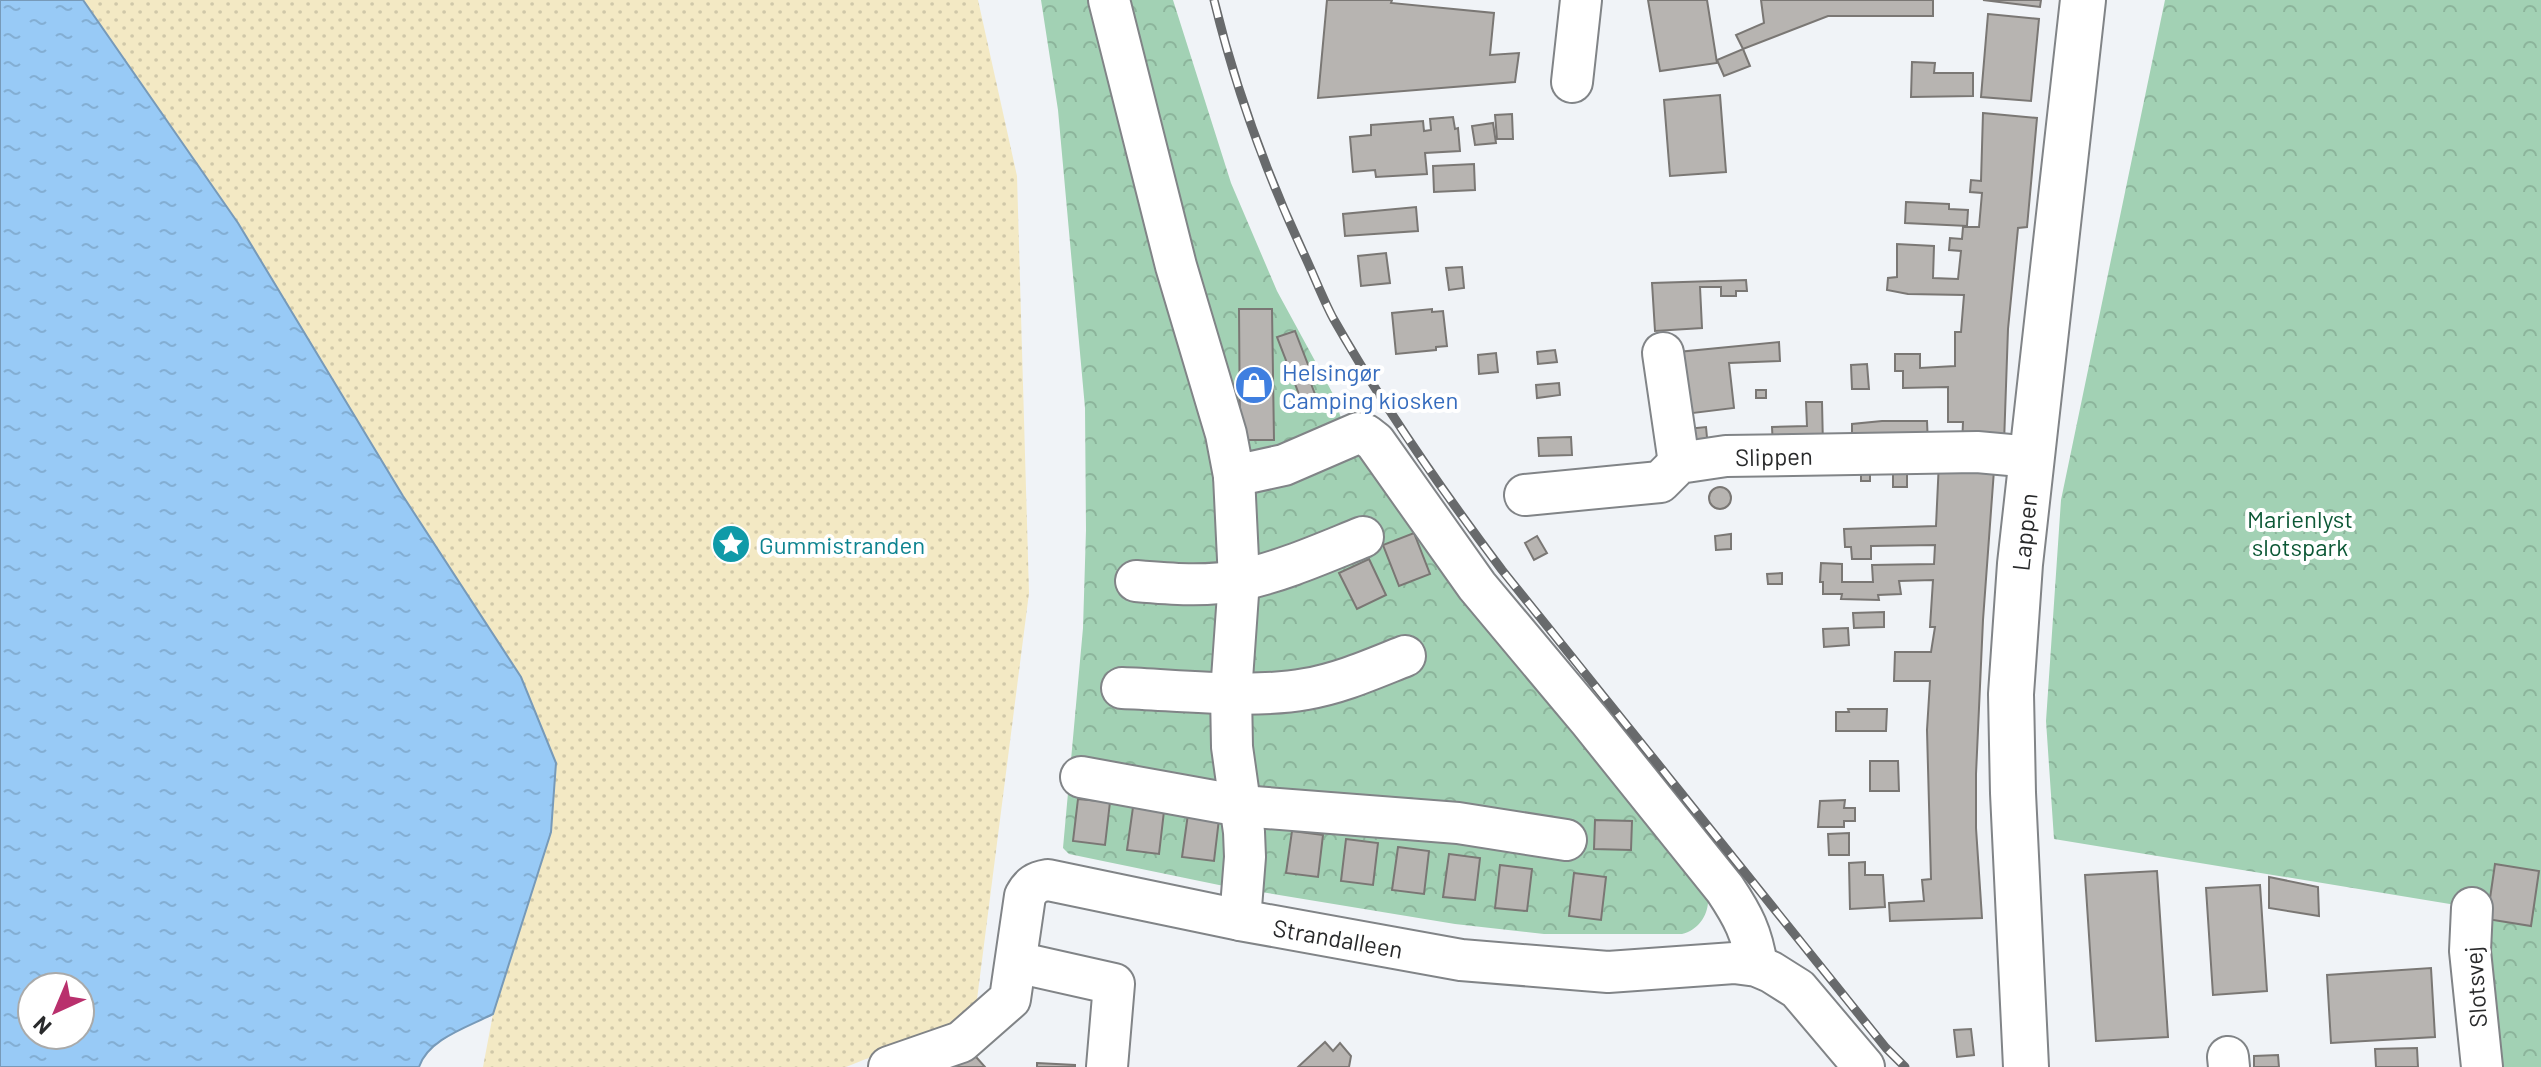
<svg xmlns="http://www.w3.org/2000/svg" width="2541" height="1067" viewBox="0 0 2541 1067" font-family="Barlow,sans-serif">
<defs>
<pattern id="sand-dots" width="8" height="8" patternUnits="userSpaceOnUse" patternTransform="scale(2)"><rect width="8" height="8" fill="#f3e9c4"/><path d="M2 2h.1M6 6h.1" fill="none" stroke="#d0c8a9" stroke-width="1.8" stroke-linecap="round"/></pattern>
<pattern id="park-crowns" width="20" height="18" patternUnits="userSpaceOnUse" patternTransform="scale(2)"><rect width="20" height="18" fill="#a2d1b4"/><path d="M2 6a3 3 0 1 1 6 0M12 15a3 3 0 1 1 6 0" fill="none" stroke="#8cb49b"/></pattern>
<pattern id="water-ripples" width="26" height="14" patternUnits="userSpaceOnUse" patternTransform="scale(2)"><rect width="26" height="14" fill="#98caf6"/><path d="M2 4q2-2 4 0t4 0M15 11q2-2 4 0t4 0" fill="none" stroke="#83aed3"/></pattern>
</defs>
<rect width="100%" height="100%" fill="#f0f3f7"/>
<path fill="url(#sand-dots)" d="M83 0H978L1017 176 1029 593 975 1015 846 1067H483L493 1014 551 832 556 763 521 677 403 496 238 223Z"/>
<g fill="url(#park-crowns)">
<path d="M1041 0H1173L1231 183 1277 291 1333 394 1347 436 1708 898C1709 915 1698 930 1682 934H1544L1455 924 1219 885 1069 854 1063 848 1083 628 1086 530 1085 408 1058 110Z"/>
<path d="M2165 0H2541V1067H2500L2462 906 2054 839 2046 721 2061 500Z"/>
</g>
<path fill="url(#water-ripples)" stroke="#779ab9" stroke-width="2" fill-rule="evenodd" d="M0 0H83L238 223 403 496 521 677 556 763 551 832 493 1014C468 1027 428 1039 419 1067H0ZM32 987H80V1035H32Z"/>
<g fill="#b7b4b1" stroke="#7a7774" stroke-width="2">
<path d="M1327 0H1392L1391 3 1494 13 1490 55 1519 53 1515 82 1318 98Z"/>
<path d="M1648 0H1707L1717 63 1660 71Z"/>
<path d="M1761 0H1933V16H1828L1743 49 1736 35 1764 23Z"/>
<path d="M1983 0H2041L2040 7Z"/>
<path d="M1988 14 2039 19 2031 101 1981 97Z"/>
<path d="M1743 49 1750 66 1724 76 1717 60Z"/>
<path d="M1912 62 1935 63 1934 73H1973V96L1911 97Z"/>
<path d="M1720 95 1726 172 1670 176 1664 100Z"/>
<path d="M1983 113 2037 118 2027 227 2018 228 2008 329 2004 443 1962 445 1963 422H1948V387L1903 388V371H1895V354H1920V368L1955 366V332H1961L1964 295 1908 294 1887 290 1888 278 1897 277V244L1934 246 1933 278 1958 279 1961 251 1949 250 1950 238 1962 239 1963 227H1979L1982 193 1970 192 1971 180 1981 181Z"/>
<path d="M1512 114 1513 139H1497L1495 115Z"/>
<path d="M1453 117 1455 129 1458 128 1460 151 1425 153 1427 174 1376 177 1375 170 1353 172 1350 137 1371 135V125L1423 121 1424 131 1431 130 1430 119Z"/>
<path d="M1493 123 1496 143 1475 145 1472 126Z"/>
<path d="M1474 164 1475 190 1434 192 1433 166Z"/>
<path d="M1906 202 1949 204V209L1968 210 1967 226 1905 223Z"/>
<path d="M1416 207 1418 231 1345 236 1343 214Z"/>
<path d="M1386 253 1390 283 1361 286 1358 256Z"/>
<path d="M1462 267 1464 288 1449 290 1446 268Z"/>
<path d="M1746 280 1747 291H1736V296H1721V287H1700L1702 328 1655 331 1652 283Z"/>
<path d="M1239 309H1272L1274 440H1240Z"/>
<path d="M1432 309V312L1443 311 1447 346 1436 347V350L1396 354 1392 313Z"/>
<path d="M1295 331 1312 375 1294 381 1277 337Z"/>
<path d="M1779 342 1780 361 1729 363 1734 408 1685 414 1678 352Z"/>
<path d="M1555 350 1557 362 1538 364 1537 352Z"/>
<path d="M1496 353 1498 372 1479 374 1478 355Z"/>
<path d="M1867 364 1869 389H1852L1851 365Z"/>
<path d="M1308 376 1318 402 1304 408 1294 381Z"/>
<path d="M1559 383 1560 395 1537 398 1536 385Z"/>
<rect x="1756" y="390" width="10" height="8"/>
<path d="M1806 402H1822L1823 446 1773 447 1772 427 1807 426Z"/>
<path d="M1882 421H1927L1928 445 1852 443V424Z"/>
<path d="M1706 427 1708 448 1689 450 1687 429Z"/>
<path d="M1571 437 1572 455 1539 456 1538 438Z"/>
<path d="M1939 461 1994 470 1983 620 1976 774V828L1982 918 1890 921 1889 903 1924 901 1922 880 1931 879 1927 730 1930 681H1894L1895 652H1931L1935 627H1930L1933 580 1899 581 1901 594 1878 595 1879 600 1841 599 1842 594H1823V582H1820L1821 563 1842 564V582H1873L1872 565 1934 564 1935 545 1871 546V559H1852L1851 547H1845L1844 529 1936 526Z"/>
<rect x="1893" y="465" width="14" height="22"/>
<rect x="1861" y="467" width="9" height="14"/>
<circle cx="1720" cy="498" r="11"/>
<path d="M1414 533 1430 574 1399 586 1383 545Z"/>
<path d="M1731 534V549L1716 550 1715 536Z"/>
<path d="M1537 536 1547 553 1534 560 1525 543Z"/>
<path d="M1369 559 1386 595 1357 609 1339 573Z"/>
<path d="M1782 573V584H1768L1767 574Z"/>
<path d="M1884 612V627L1854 628 1853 613Z"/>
<path d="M1848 628 1849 645 1824 647 1823 629Z"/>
<path d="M1848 709H1887L1886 731H1836V712H1849Z"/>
<path d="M1870 761H1898L1899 791H1870Z"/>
<path d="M1078 799 1110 802 1105 845 1073 841Z"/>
<path d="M1845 800 1844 808H1855V821H1844V827H1818L1820 801Z"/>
<path d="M1133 807 1164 811 1159 854 1127 850Z"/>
<path d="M1188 814 1219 819 1214 861 1182 857Z"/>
<path d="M1595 820 1632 821 1631 850 1594 849Z"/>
<path d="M1292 831 1323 835 1318 877 1286 873Z"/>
<path d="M1849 833V855H1829L1828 834Z"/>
<path d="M1346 839 1378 843 1373 885 1341 881Z"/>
<path d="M1398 847 1429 851 1424 894 1392 890Z"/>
<path d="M1449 854 1480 858 1475 900 1443 897Z"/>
<path d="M1865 862V875H1883L1885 907 1850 909 1849 863Z"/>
<path d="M2495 864 2539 871 2531 926 2487 919Z"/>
<path d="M1500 865 1532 869 1527 911 1495 908Z"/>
<path d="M2157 871 2168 1037 2096 1041 2085 875Z"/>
<path d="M1574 873 1606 877 1601 920 1569 916Z"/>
<path d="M2269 877 2318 887 2319 916 2269 908Z"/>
<path d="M2260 885 2267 991 2213 995 2206 888Z"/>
<path d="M2431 968 2435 1037 2331 1043 2327 975Z"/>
<path d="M1971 1029 1974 1055 1957 1057 1954 1030Z"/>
<path d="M1325 1042 1333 1051 1340 1043 1351 1056 1349 1067H1298Z"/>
<path d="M2417 1048 2418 1067H2376L2375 1049Z"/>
<path d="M969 1049 985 1067H952Z"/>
<path d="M2278 1055 2279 1067H2254V1056Z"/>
<path d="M1037 1063 1075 1065V1067H1037Z"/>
</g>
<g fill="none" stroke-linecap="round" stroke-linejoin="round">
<g stroke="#818487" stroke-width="44">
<g id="minor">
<path d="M1109 0 1176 266 1226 434 1234 476 1284 465 1358 433 1366 435 1375 442 1477 586 1590 721 1725 889C1743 916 1752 933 1757 966"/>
<path d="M1572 82 1581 0"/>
<path d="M1663 353 1679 463"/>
<path d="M1234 476 1239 580 1231 693 1232 747 1244 832 1245 857 1240 920"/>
<path d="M1525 495 1660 482 1679 463 1726 456 1977 452 2032 457"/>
<path d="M1136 581C1170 584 1207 587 1241 580 1283 571 1323 553 1363 537"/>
<path d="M1122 688C1178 690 1251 699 1306 689 1341 683 1372 669 1405 656"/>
<path d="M1081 777 1241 806 1458 823 1566 840"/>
<path d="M2472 908 2470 951 2482 1067"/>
<path d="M1016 962 1114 984 1107 1067"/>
<path d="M2228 1057 2229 1067"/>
<path d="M889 1067 961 1042 1010 999 1025 896C1031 885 1036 882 1048 880L1240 920 1461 960 1608 972 1734 963 1757 966 1771 972 1798 989 1864 1067"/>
</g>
</g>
<g stroke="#818487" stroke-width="48">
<path id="major" d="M2026 1067 2013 793 2011 694 2020 564 2083 0"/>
</g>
<use href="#minor" stroke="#fff" stroke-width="40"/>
<use href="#major" stroke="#fff" stroke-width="44"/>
<g stroke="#686a6c" stroke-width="9">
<path id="rail" d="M1214 0C1235 87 1265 170 1303 252 1313 273 1322 297 1333 318 1383 406 1441 489 1502 570L1886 1048 1905 1067"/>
</g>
<use href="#rail" stroke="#fff" stroke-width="6" stroke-dasharray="18" stroke-linecap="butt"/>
</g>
<defs>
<g id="shop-disc" transform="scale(2)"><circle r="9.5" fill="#3f7fe0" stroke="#fff"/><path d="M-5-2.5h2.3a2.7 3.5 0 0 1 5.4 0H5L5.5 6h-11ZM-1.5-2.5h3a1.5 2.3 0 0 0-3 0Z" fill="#fff"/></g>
<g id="sight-disc" transform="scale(2)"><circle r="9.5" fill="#0f9aa8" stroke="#fff"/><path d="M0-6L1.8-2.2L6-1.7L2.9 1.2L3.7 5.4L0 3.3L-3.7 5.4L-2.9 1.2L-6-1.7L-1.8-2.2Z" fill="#fff"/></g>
</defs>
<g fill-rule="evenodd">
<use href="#shop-disc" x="1254" y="385"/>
<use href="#sight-disc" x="731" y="544"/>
</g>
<g text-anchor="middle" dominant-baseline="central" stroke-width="8" stroke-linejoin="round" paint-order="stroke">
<g font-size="24" fill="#366cbe" stroke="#fff" text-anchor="start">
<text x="1282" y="371">Helsingør<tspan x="1282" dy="28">Camping kiosken</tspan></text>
</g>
<g font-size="24" fill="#292a2b" stroke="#fff">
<text transform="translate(1774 456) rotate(-1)">Slippen</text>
<text transform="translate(2024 532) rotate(-84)">Lappen</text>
<text transform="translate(1338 938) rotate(10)">Strandalleen</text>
<text transform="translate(2475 987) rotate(-94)">Slotsvej</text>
</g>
<g font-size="24" fill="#0d5836" stroke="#fff">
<text x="2300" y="518">Marienlyst<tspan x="2300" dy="28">slotspark</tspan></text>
</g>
<g font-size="24" fill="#0d838f" stroke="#fff" text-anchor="start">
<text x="759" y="544">Gummistranden</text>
</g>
</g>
<g transform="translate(56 1011) rotate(224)"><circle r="38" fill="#ffffff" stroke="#a9aaaa" stroke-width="2"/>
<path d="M0-6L14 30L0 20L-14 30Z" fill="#b9306d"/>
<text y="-12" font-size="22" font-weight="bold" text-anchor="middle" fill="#292a2b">N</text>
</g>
</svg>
